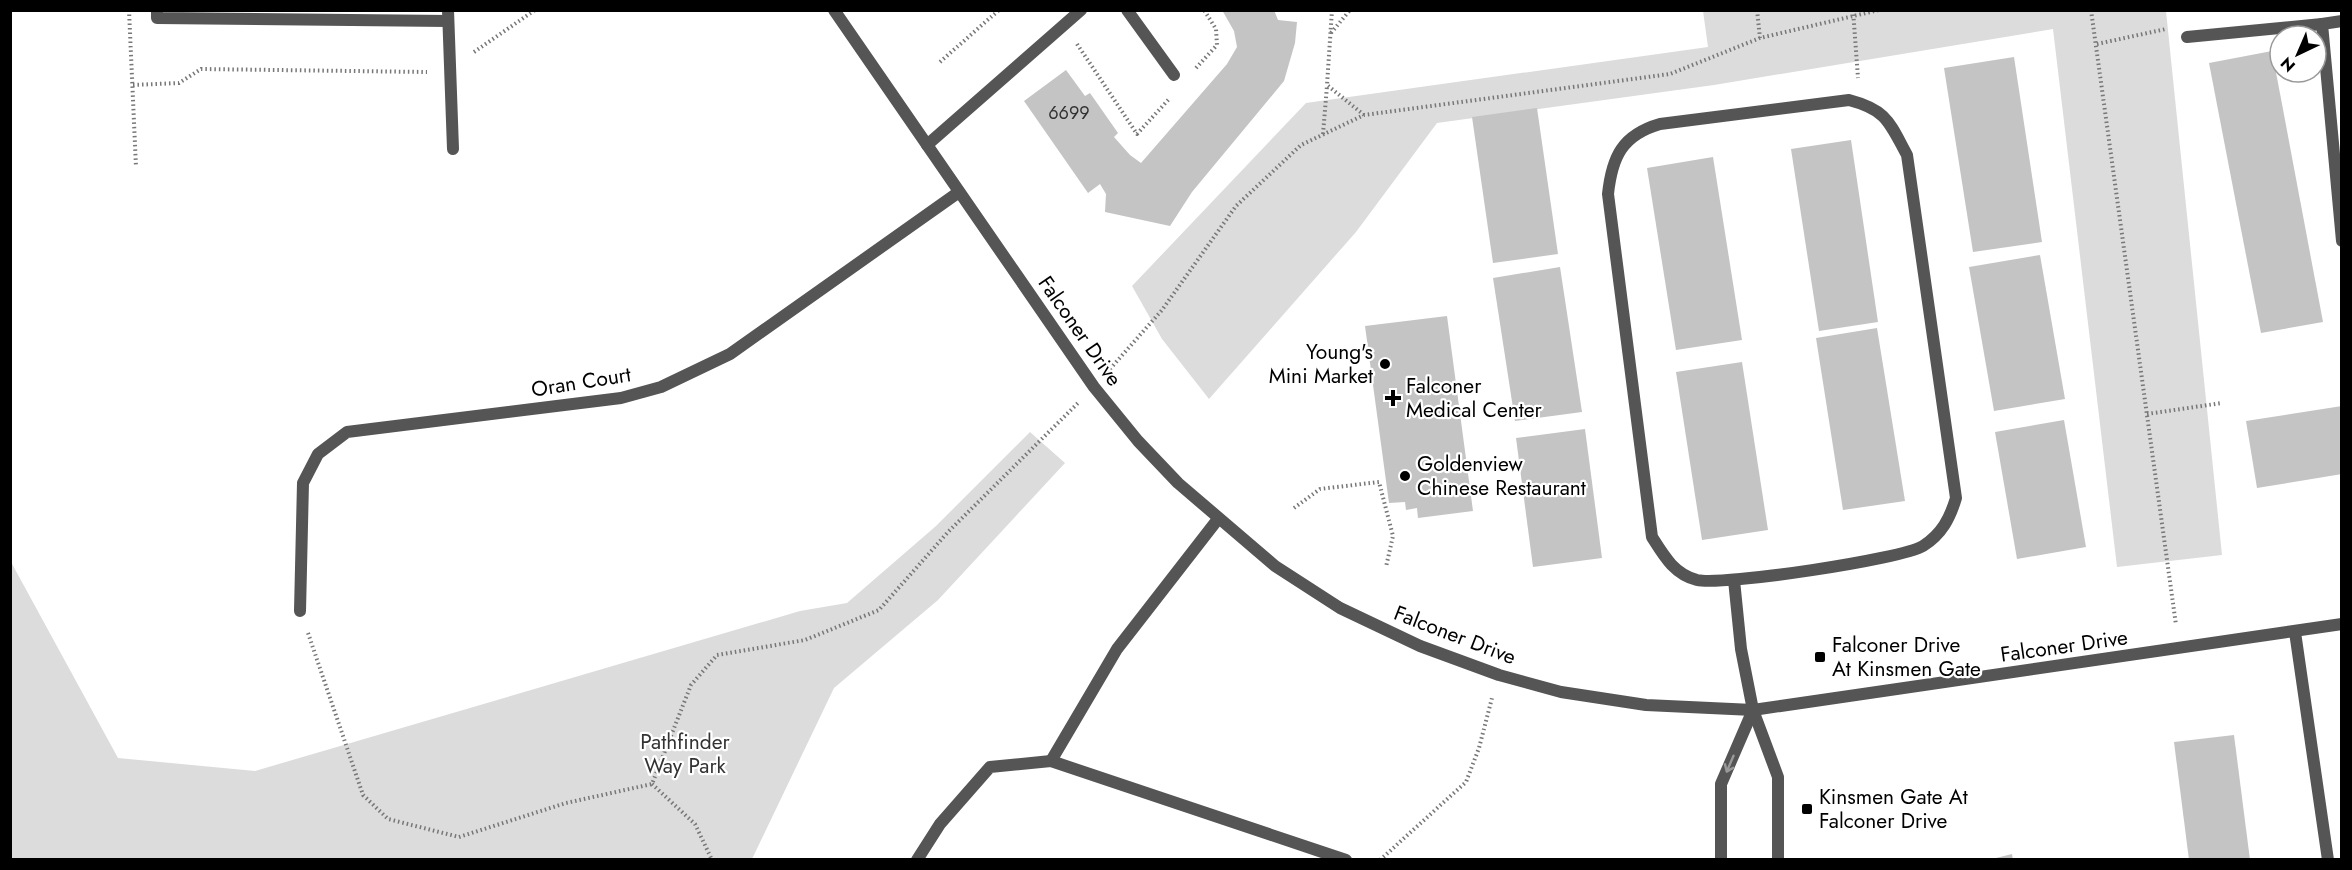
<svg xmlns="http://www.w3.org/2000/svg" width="2352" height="870" viewBox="0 0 2352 870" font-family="Jost,sans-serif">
<rect width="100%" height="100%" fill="#fff"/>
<g fill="#dcdcdc">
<path d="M1703 11H2166L2222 555 2117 567 2053 29 1714 85 1437 123 1356 232 1209 399 1162 339 1132 286 1306 103 1708 47Z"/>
<path d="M1030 432 1065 463 938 600 834 688 752 859H11V562L118 758 255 771 800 611 847 603 936 526Z"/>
</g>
<g fill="#c4c4c4">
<path d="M1222 10H1274L1278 20 1297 22 1295 43 1284 81 1192 192 1170 226 1105 212 1106 194 1100 184 1088 193 1024 101 1066 70 1085 96 1090 93 1118 133 1114 137 1130 155 1141 163 1227 64 1237 47 1234 31Z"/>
<path d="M2272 51 2323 322 2261 333 2209 63Z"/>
<path d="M2014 57 2042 242 1973 252 1944 68Z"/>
<path d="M1537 108 1558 254 1493 263 1472 117Z"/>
<path d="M1851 140 1878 322 1819 331 1791 149Z"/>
<path d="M1713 157 1742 340 1676 350 1647 168Z"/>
<path d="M2040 255 2065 399 1994 411 1969 267Z"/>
<path d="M1560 267 1582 412 1515 421 1493 278Z"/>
<path d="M1447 316 1473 511 1418 518 1417 508 1406 510 1405 502 1389 503 1365 326Z"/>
<path d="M1877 328 1905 501 1843 510 1816 338Z"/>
<path d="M1742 362 1768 530 1702 540 1676 372Z"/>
<path d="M2342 406V474L2257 488 2246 421Z"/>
<path d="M2064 420 2086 547 2017 559 1995 432Z"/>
<path d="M1585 429 1602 558 1533 567 1516 438Z"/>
<path d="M2234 735 2250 860H2189L2174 742Z"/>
<path d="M2012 854 2013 860H1992V859Z"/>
</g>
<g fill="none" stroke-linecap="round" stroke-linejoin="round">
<g stroke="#777" stroke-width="4" stroke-dasharray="1.5 3" stroke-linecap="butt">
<path d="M129 10 136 167"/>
<path d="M1332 10 1327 85 1364 115"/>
<path d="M1757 10 1760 38"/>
<path d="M1853 10 1858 78"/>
<path d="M2091 10 2176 625"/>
<path d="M1331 33 1350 10"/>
<path d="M1077 44 1137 134 1170 98"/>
<path d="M2097 44 2166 29"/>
<path d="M474 52 535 10"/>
<path d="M940 62 999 10"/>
<path d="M1196 68 1217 45 1216 29 1204 10"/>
<path d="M133 85 179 83 201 69 427 72"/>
<path d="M1323 134 1327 86"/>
<path d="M1110 369 1162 310 1236 206 1301 145 1364 115 1670 74 1760 38 1879 10"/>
<path d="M2147 414 2222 403"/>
<path d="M1294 508 1320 489 1379 482 1393 536 1386 567"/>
<path d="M308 633 363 795 388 819 459 837 566 803 652 784 691 685 717 655 805 640 879 610 948 532 1078 403"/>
<path d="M652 784 695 824 712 860"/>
<path d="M1380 860 1466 782 1479 748 1492 698"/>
</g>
<g stroke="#555" stroke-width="12">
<path d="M157 10V18L448 21"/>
<path d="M448 10 453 149"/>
<path d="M1127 10 1174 75"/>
<path d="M2342 21 2322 24 2342 241"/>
<path d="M2187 37 2322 24"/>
<path d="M1849 100C1887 110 1889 122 1907 155L1956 498C1950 518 1942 534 1923 546 1902 559 1723 586 1697 580 1674 574 1664 556 1652 537L1608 194C1612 157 1622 135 1660 124Z"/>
<path d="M927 145 1081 10"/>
<path d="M1734 580 1741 649 1753 710"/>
<path d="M2295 632 2328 860"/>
<path d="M1051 761 1117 649 1218 519"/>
<path d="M917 860 940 824 990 767 1051 761 1346 860"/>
</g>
<g stroke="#555" stroke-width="12">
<path d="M834 10 1094 387 1138 441 1178 483 1275 566 1340 608 1420 646 1499 675 1561 692 1646 705 1753 710 2342 624"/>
<path d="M300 611 303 483 318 454 347 432 621 398 661 387 730 354 959 192"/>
<path d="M1753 710 1778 777V860"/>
<path d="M1721 860V784L1753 710"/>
</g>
</g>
<defs><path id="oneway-shaft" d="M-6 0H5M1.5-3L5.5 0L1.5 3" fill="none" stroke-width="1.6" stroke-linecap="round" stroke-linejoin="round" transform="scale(1.5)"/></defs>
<use stroke="#999" href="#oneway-shaft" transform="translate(1730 764) rotate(113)"/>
<g fill="#000" stroke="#fff" stroke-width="2">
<circle cx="1385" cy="364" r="6"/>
<path d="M1390 389h6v6h6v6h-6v6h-6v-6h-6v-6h6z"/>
<circle cx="1405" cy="476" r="6"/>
<rect x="1814" y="651" width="12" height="12" rx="3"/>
<rect x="1801" y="803" width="12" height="12" rx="3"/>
</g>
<g text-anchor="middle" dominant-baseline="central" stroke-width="4.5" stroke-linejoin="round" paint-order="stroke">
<g font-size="18" fill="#313131">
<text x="1069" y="113">6699</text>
</g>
<g font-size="21" fill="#000" stroke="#fff">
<text transform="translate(1080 331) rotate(55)">Falconer Drive</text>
<text transform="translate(581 382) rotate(-9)">Oran Court</text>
<text transform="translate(1455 635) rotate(21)">Falconer Drive</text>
<text transform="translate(2064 646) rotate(-8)">Falconer Drive</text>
</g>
<g font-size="21" fill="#000" stroke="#fff" text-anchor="start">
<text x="1373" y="352" text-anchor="end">Young's<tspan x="1373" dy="24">Mini Market</tspan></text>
<text x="1406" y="386">Falconer<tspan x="1406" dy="24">Medical Center</tspan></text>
<text x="1417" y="464">Goldenview<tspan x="1417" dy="24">Chinese Restaurant</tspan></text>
<text x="1832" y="645">Falconer Drive<tspan x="1832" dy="24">At Kinsmen Gate</tspan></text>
<text x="1819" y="797">Kinsmen Gate At<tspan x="1819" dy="24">Falconer Drive</tspan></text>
</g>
<g font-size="21" fill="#333" stroke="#fff">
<text x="685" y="742">Pathfinder<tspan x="685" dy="24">Way Park</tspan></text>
</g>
</g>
<rect width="2352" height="870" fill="none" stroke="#000000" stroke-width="24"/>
<g transform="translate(2298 54) rotate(224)"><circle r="28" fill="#ffffff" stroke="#999999" stroke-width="1.5"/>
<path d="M0-4.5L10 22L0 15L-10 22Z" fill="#000000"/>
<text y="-9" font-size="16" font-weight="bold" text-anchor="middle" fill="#000000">N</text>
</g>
</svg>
